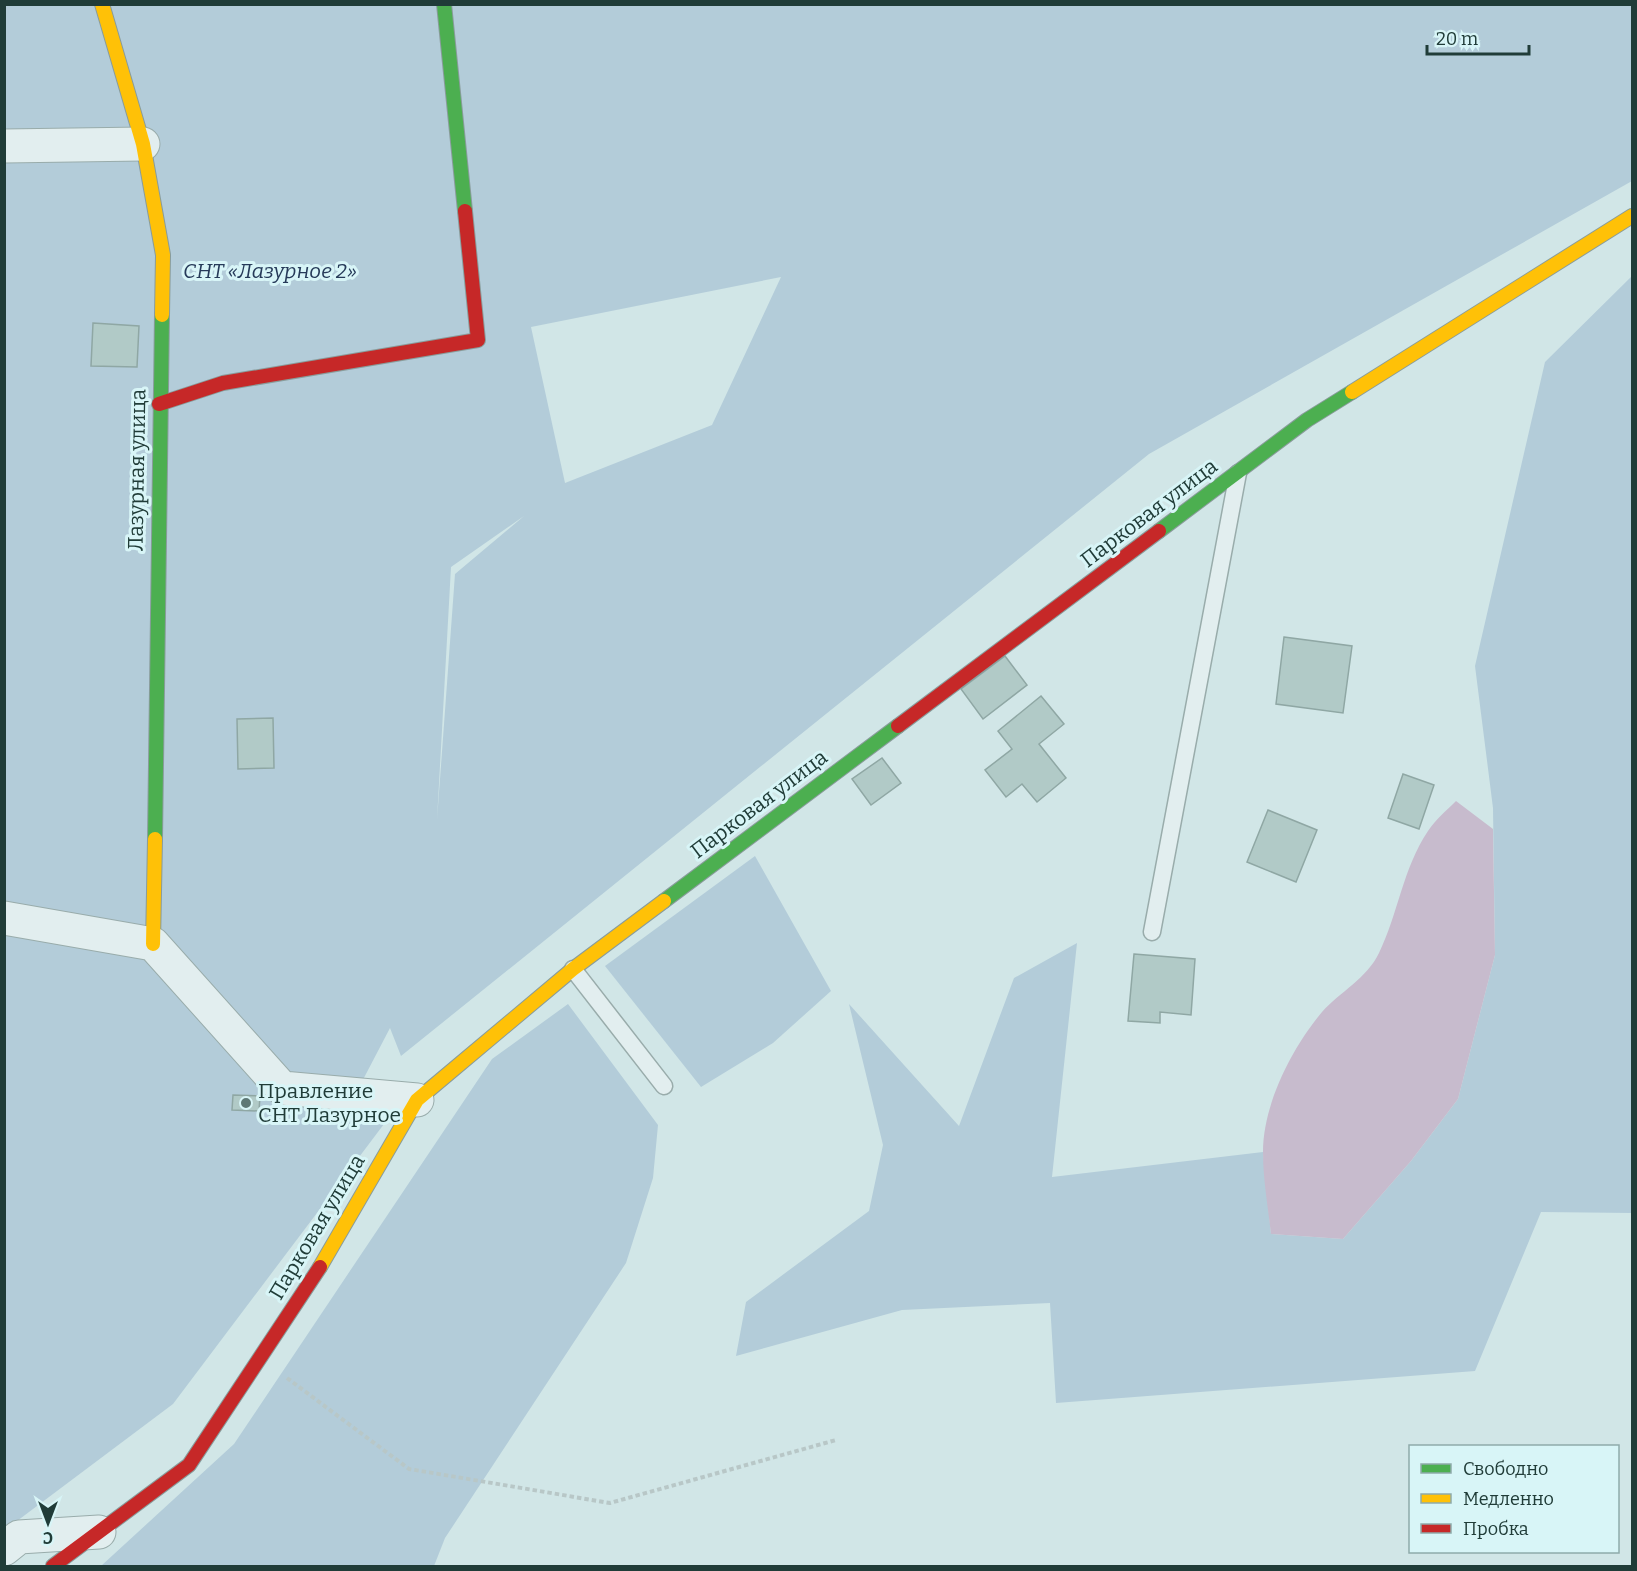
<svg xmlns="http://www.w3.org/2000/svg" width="1637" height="1571" viewBox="0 0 1637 1571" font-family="Bitter,serif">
<rect width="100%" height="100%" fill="#d1e6e7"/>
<g fill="#b3ccd9" fill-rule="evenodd">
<path d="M5 5H1632V181L1149 454 401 1056 390 1028 355 1095 338 1119 387 1120 173 1404 5 1530ZM781 277 712 425 565 483 531 327ZM524 516 455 574 437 820 451 567Z"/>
<path d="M1632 276V1213L1541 1212 1475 1371 1056 1403 1050 1303 902 1310 736 1356 746 1302 869 1211 883 1145 849 1004 959 1126 1014 978 1077 943 1052 1177 1263 1152 1271 1234 1343 1239 1411 1161 1458 1099 1495 955 1493 808 1475 666 1545 362Z"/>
<path d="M755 856 831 991 773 1043 701 1087 605 966Z"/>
<path d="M568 1004 658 1125 653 1178 626 1263 445 1538 434 1566H101L234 1444 492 1059Z"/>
</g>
<path fill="#c7bbcd" d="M1456 801 1493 829 1495 955 1458 1099 1411 1161 1343 1239 1271 1234C1268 1207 1263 1179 1263 1152 1263 1104 1292 1048 1322 1012 1340 992 1367 978 1379 953 1398 914 1403 868 1428 831 1435 820 1447 810 1456 801Z"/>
<g fill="#b1cac7" stroke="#8fa7a4" stroke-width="1.5">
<path d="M93 323 139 326 137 367 91 366Z"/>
<path d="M1284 637 1352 646 1343 713 1276 704Z"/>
<path d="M1005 656 1027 685 983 719 961 689Z"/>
<path d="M1041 696 1064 724 1039 744 1066 778 1037 802 1022 784 1006 797 985 770 1012 749 998 731Z"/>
<path d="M273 718 274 768 238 769 237 719Z"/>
<path d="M882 758 901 783 871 805 852 779Z"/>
<path d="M1403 774 1434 785 1419 829 1388 818Z"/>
<path d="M1268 810 1317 830 1296 882 1247 862Z"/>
<path d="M1134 954 1195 959 1191 1015 1160 1012V1023L1128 1021Z"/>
<path d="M233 1095 260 1096 259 1111 232 1110Z"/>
</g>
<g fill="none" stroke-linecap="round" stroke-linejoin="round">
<g stroke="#99acab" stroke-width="19">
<g id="lane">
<path d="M1152 932 1238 473"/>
<path d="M573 969 664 1086"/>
</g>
</g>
<g stroke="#99acab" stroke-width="35">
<g id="street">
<path d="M4 146 143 144"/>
<path d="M4 918 153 944 282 1088 417 1100"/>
<path d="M4 1549 19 1537 99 1532"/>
</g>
</g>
<g stroke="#899c9b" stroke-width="16">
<g id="fast">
<path d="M444 4 465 211"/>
<path d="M1159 531 1307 420 1352 392"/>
<path d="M155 839 162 315"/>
<path d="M664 901 898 726"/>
</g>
</g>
<g stroke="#899c9b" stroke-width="16">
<g id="slow">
<path d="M102 4 143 144 163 255 162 315"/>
<path d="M1352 392 1632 216"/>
<path d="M153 944 155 839"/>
<path d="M320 1267 417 1100 573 969 664 901"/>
</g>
</g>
<g stroke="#899c9b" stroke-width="16">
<g id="jam">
<path d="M159 404 223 383 478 340 465 211"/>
<path d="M898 726 1159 531"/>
<path d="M53 1566 189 1465 320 1267"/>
</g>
</g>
<path stroke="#b8c7c7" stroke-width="4" stroke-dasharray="4.5 3" stroke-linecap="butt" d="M287 1378 409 1469 610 1503 836 1440"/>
<use href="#lane" stroke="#e2eeef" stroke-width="16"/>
<use href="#street" stroke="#e2eeef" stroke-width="33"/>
<use href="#fast" stroke="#4caf50" stroke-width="14"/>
<use href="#slow" stroke="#ffc107" stroke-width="14"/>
<use href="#jam" stroke="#c62828" stroke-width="14"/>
</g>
<circle fill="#5e7875" stroke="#d8f5f7" stroke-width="2" cx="246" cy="1103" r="6"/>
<g text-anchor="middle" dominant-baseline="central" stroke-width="6" stroke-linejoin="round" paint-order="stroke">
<g font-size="21" font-style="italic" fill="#263a59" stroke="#d8f5f7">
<text x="270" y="271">СНТ «Лазурное 2»</text>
</g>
<g font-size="21" fill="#203c38" stroke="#d8f5f7">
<text transform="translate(137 470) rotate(-89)">Лазурная улица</text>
<text transform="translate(1149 513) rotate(-37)">Парковая улица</text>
<text transform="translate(759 804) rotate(-37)">Парковая улица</text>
<text transform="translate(317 1227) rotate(-59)">Парковая улица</text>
</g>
<g font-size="21" fill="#203c38" stroke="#d8f5f7" text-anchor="start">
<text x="258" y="1091">Правление<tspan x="258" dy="24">СНТ Лазурное</tspan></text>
</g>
</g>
<rect width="1637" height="1571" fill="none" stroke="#203c38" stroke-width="12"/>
<rect x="1409" y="1445" width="210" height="108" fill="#d8f5f7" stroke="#8eabab" stroke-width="1.5"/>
<rect x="1421" y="1464" width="30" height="9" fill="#4caf50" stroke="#8eabab" stroke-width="1.5"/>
<text x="1463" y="1475" font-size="18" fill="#203c38">Свободно</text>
<rect x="1421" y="1494" width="30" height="9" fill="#ffc107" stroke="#8eabab" stroke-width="1.5"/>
<text x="1463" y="1505" font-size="18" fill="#203c38">Медленно</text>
<rect x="1421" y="1524" width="30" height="9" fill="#c62828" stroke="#8eabab" stroke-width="1.5"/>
<text x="1463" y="1535" font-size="18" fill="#203c38">Пробка</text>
<g transform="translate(48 1523) rotate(180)" stroke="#d8f5f7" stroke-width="4.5" paint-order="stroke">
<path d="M0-4.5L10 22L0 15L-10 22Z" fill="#203c38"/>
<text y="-9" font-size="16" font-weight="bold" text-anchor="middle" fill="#203c38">С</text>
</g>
<path d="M1427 45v9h102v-9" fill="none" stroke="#203c38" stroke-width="3"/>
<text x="1436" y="45" font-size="18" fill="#203c38" stroke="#d8f5f7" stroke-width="4.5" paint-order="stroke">20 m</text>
</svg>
